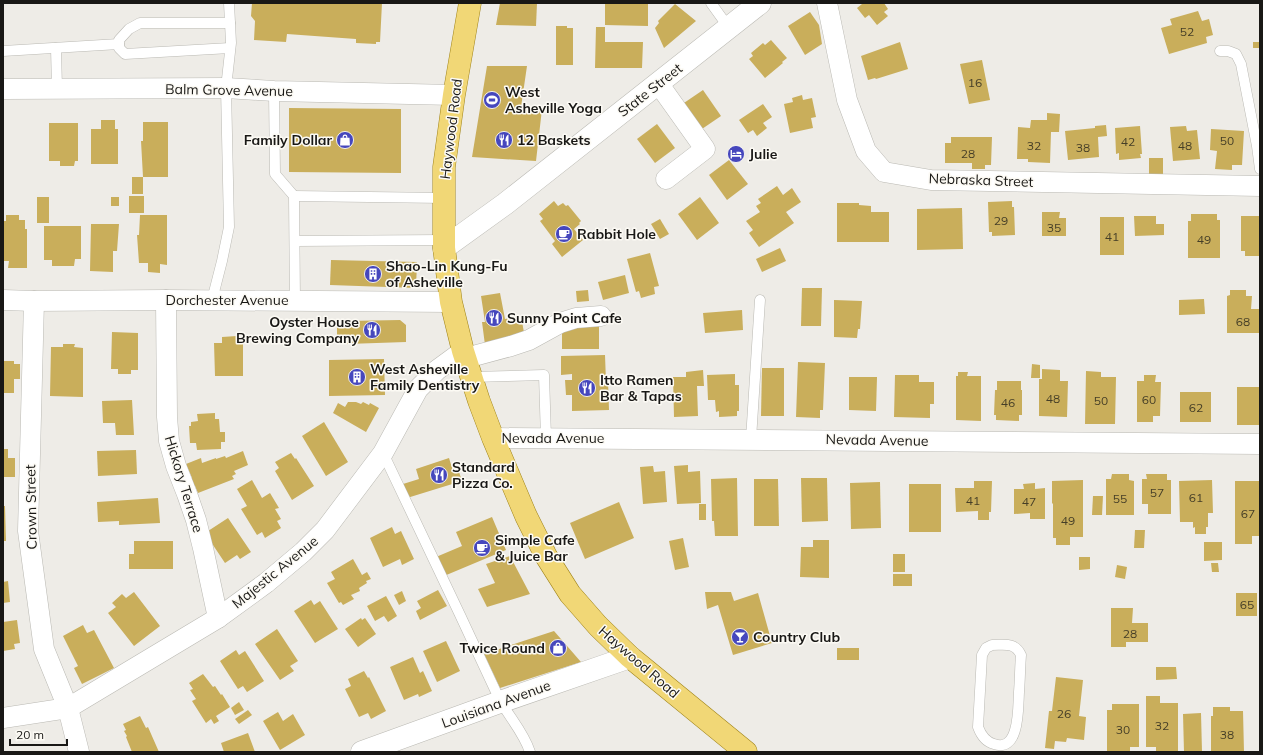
<svg xmlns="http://www.w3.org/2000/svg" width="1263" height="755" viewBox="0 0 1263 755" font-family="Mulish,sans-serif">
<rect width="100%" height="100%" fill="#eeece7"/>
<g fill="#c9ae5b">
<path d="M252 3H382L380 42H376V44L356 43V39L287 34 286 42 254 40 255 21 251 16Z"/>
<path d="M500 3H537L536 26 496 25Z"/>
<path d="M605 3H648V26L605 25Z"/>
<path d="M861 3H884L888 9 884 12 888 16 877 25 869 15 865 18 857 8 862 4Z"/>
<path d="M675 4 696 21 664 48 655 28 659 23 658 21Z"/>
<path d="M1198 11 1202 21 1209 19 1213 35 1206 37 1207 43 1169 54 1161 28 1172 25 1170 19Z"/>
<path d="M810 12 819 25 822 44 805 55 788 26Z"/>
<path d="M556 26H567V28H573V65H556Z"/>
<path d="M596 27H605V42H643L642 68H595Z"/>
<path d="M771 40 787 58 782 62 783 63 765 78 749 59 753 56 751 53 763 43 765 45Z"/>
<path d="M900 42 908 69 876 79 875 78 868 80 861 56Z"/>
<rect x="1253" y="42" width="7" height="6"/>
<path d="M982 60 990 100 969 104 960 64Z"/>
<path d="M487 66H527L521 107 542 109 536 161 472 157Z"/>
<path d="M703 90 721 116 699 131 681 105Z"/>
<path d="M802 95 803 100 812 98 816 117 811 118 813 128 790 133 784 104 793 102 792 98Z"/>
<path d="M763 104 772 117 763 123 767 128 757 136 753 130 748 133 739 120Z"/>
<path d="M289 108 401 109V173L289 172Z"/>
<path d="M1047 113 1060 114 1059 132H1051L1050 163 1028 162V159H1017L1018 127 1030 128 1031 120H1047Z"/>
<path d="M101 120H115V129H118V164H91V129H101Z"/>
<path d="M143 122H168V177H143L141 141H143Z"/>
<path d="M49 123H78V161H75L74 166H60V161H49Z"/>
<path d="M657 124 675 148 655 163 637 139Z"/>
<path d="M1106 125 1107 136 1098 137 1099 157 1068 160 1065 131 1095 128V126Z"/>
<path d="M1140 126 1142 154H1140L1141 158 1119 160V153L1116 154 1115 128Z"/>
<path d="M1186 126 1187 131 1197 130 1200 159 1173 161 1170 127Z"/>
<path d="M1211 129 1244 131 1242 165H1232V170L1215 169 1217 151 1210 150Z"/>
<path d="M951 137H992L991 165H985V169H972V163H945V143H951Z"/>
<rect x="1149" y="158" width="14" height="17"/>
<path d="M729 160 748 184 727 200 709 175Z"/>
<rect x="132" y="177" width="11" height="17"/>
<path d="M777 186 783 195 792 188 801 202 786 212 794 223 759 247 749 233 753 230 746 221 760 212 756 206 761 203 758 199Z"/>
<rect x="129" y="196" width="15" height="17"/>
<rect x="37" y="197" width="12" height="26"/>
<rect x="111" y="197" width="8" height="9"/>
<path d="M700 197 719 223 697 240 678 214Z"/>
<path d="M554 201 558 206 563 203 566 206 568 205 581 221 579 223 580 224 574 229 583 240 562 257 552 244 555 241 540 221 543 219 539 214Z"/>
<path d="M1012 201V207H1014L1015 235 992 236V232H989L988 202Z"/>
<path d="M837 203H859V205L871 206V212H889V242H837Z"/>
<path d="M962 208 963 249 917 250V209Z"/>
<path d="M1042 212H1060L1059 218H1066V236H1042Z"/>
<path d="M1191 214H1217V220H1220V258H1188V221H1191Z"/>
<path d="M6 215H19V220H25V229H27V268H8L9 261H3V221H6Z"/>
<path d="M140 215H167V265L160 264V273L148 272V263H139L137 235H139Z"/>
<path d="M1134 216H1156V224H1164V235L1135 236Z"/>
<path d="M1241 216H1260V256H1245V251H1241Z"/>
<rect x="1100" y="217" width="24" height="38"/>
<path d="M660 219 669 234 660 239 651 224Z"/>
<path d="M91 224H119L117 251H113V272L90 271Z"/>
<path d="M44 226H81V259H75L74 266H52V260H44Z"/>
<path d="M780 248 786 261 762 272 756 259Z"/>
<path d="M650 253 659 286 654 287 655 294 641 298 639 291 636 292 627 259Z"/>
<path d="M331 260 417 262 416 288 330 285Z"/>
<path d="M625 275 629 293 603 300 598 282Z"/>
<path d="M802 288H822L821 326H801Z"/>
<path d="M588 290 589 301 577 302 576 291Z"/>
<path d="M1230 290H1246V296H1252L1251 309H1260V333H1227V296L1230 295Z"/>
<path d="M500 293 505 319 521 316 525 338 485 345 482 322H485L481 296Z"/>
<path d="M1204 299 1205 314 1179 315V300Z"/>
<path d="M834 300 862 301 860 329H858L857 338 834 337Z"/>
<path d="M742 310 743 330 705 333 703 313Z"/>
<path d="M400 320 406 325V342L347 344V335H337V326H346V321Z"/>
<path d="M599 325V349H562V329Z"/>
<path d="M112 332 138 333V370H131V374H118V369H111Z"/>
<path d="M237 336V343H243V376H215L214 343H222V337Z"/>
<path d="M63 344H75L74 347 83 348V397L50 396 51 347H63Z"/>
<path d="M605 355 606 382 608 381 609 410 572 411V395H566L565 380H572V374L561 375V356Z"/>
<path d="M384 359 385 395 329 396V360Z"/>
<path d="M3 361H14V364H20V379H14V393H3Z"/>
<path d="M798 362 825 363 823 410H820V418L796 417Z"/>
<path d="M1032 364 1040 365V378H1031Z"/>
<path d="M762 368H784V416H761Z"/>
<path d="M1042 369 1060 370V381H1068L1067 417 1039 416V379H1042Z"/>
<path d="M703 370 704 386H697L698 416 674 417 673 377H686V372Z"/>
<path d="M1086 371 1101 372V377H1116L1115 424H1085Z"/>
<path d="M958 372H968L967 376H981V421L956 420V376H958Z"/>
<path d="M735 374V385H739V411H737V416L719 417V411L716 412 715 400H708L707 375Z"/>
<path d="M895 375H919V382H934V404H930V418L894 417Z"/>
<path d="M1144 375H1156L1155 382H1161L1160 416H1153V422H1137V381H1144Z"/>
<path d="M849 377H877L876 411 849 410Z"/>
<path d="M997 381H1021V390H1022V415H1019V421L996 420V415H994L995 390H997Z"/>
<rect x="1237" y="387" width="23" height="38"/>
<rect x="1180" y="392" width="31" height="30"/>
<path d="M132 400 134 435H116L115 423H103L102 401Z"/>
<path d="M348 402H356L361 404 363 402 369 405 370 403 379 408 366 432 333 413 338 403 345 407Z"/>
<path d="M215 413V419H219L220 432H225V442H221V449L197 450 196 443H190L189 426H191V422L198 421 197 414Z"/>
<path d="M324 422 348 462 326 476 302 436Z"/>
<path d="M3 449H8V458H15V477H3Z"/>
<path d="M136 450 137 474 98 476 97 451Z"/>
<path d="M243 451 248 465 234 471 236 474 232 476 234 479 198 493 195 486 192 487 189 479 192 478 186 464 201 458 202 463 216 458V459L225 456 226 458Z"/>
<path d="M291 453 295 459 296 458 314 486 292 500 275 471 279 468 275 462Z"/>
<path d="M449 458 453 471 458 469 462 481 407 498 403 484 419 479 416 469Z"/>
<path d="M688 465V472L700 471 701 503 677 504 674 466Z"/>
<path d="M653 466 654 472 665 471 667 502 643 504 640 467Z"/>
<path d="M1112 474H1129V480L1134 481V515H1106V479H1111Z"/>
<path d="M1146 474H1167V480H1171V514H1148V504H1142V479H1147Z"/>
<path d="M737 478 738 536H715L714 521H712L711 479Z"/>
<path d="M801 478H827L828 521 802 522Z"/>
<path d="M754 479H778L779 526H754Z"/>
<path d="M252 480 262 498 270 493 279 508 275 509 281 519 277 521 281 528 265 538 262 532 257 535 241 509 247 506 237 489Z"/>
<path d="M1083 480V537H1070V545H1056V538H1053V504L1052 503V481Z"/>
<path d="M1212 480 1213 513H1208V527H1206V534H1195V527L1193 528V522H1180L1179 481Z"/>
<path d="M974 481H992L991 512H989V520H978V511L956 512 955 488H974Z"/>
<path d="M1235 481H1259L1260 536H1252V544H1235Z"/>
<path d="M880 482 881 528 851 529 850 483Z"/>
<path d="M1035 483V489L1045 488V519H1030V513L1014 514V489H1024L1023 484Z"/>
<rect x="909" y="484" width="32" height="48"/>
<path d="M1093 496H1103L1102 515H1092Z"/>
<path d="M158 498 160 523 119 525V521L98 522 97 502Z"/>
<path d="M619 502 634 538 585 559 570 523Z"/>
<rect x="699" y="504" width="7" height="16"/>
<path d="M3 506H5L6 541H3Z"/>
<path d="M492 517 506 550 444 576 436 557 462 546 456 532Z"/>
<path d="M228 518 251 552 240 559 237 555 225 563 205 533Z"/>
<path d="M392 527 395 534 401 531 414 559 402 565 400 559 383 567 370 538Z"/>
<path d="M1135 530H1145L1144 548H1134Z"/>
<path d="M683 538 689 567 675 570 669 541Z"/>
<path d="M813 540H829V578L800 577 801 547H813Z"/>
<path d="M134 541H173V569H129V554H134Z"/>
<path d="M1204 542H1222V560L1204 561Z"/>
<rect x="893" y="554" width="12" height="18"/>
<path d="M510 556 530 594 487 607 478 589 495 583 486 564Z"/>
<path d="M1079 557H1090V569L1079 570Z"/>
<path d="M353 559 362 575 367 572 371 579 366 581 367 583 359 588 360 591 351 595 354 599 343 605 341 602 339 603 327 583 335 579 331 572Z"/>
<path d="M1211 563H1218L1219 572H1212Z"/>
<path d="M1117 565 1127 567 1125 579 1115 577Z"/>
<rect x="893" y="574" width="19" height="12"/>
<path d="M8 581 10 602 3 603V582Z"/>
<path d="M438 590 447 606 420 620 416 611 421 608 417 601Z"/>
<path d="M402 591 406 601 399 605 394 595Z"/>
<path d="M134 592 160 626 134 646 108 613 116 607 112 603 122 594 126 598Z"/>
<path d="M705 592H731L734 601 758 593 772 643 733 655 718 605 707 609Z"/>
<rect x="1236" y="593" width="21" height="23"/>
<path d="M386 596 397 616 388 622 384 616 375 621 367 606Z"/>
<path d="M311 600 314 605 320 601 338 629 315 643 294 611Z"/>
<path d="M1111 608H1133L1132 623H1148V642H1126V647H1111Z"/>
<path d="M361 618 362 620 365 618 376 634 358 647 345 629Z"/>
<path d="M17 620 20 643 14 644 15 649 3 651V622Z"/>
<path d="M83 625 87 633 94 630 114 668 82 684 74 668 78 666 63 636Z"/>
<path d="M277 629 298 661 290 666 294 671 280 680 255 644Z"/>
<path d="M554 631 581 662 500 688 484 654Z"/>
<path d="M446 641 460 671 437 682 423 651Z"/>
<rect x="837" y="648" width="22" height="12"/>
<path d="M236 650 239 655 245 651 264 681 247 692 243 686 238 689 220 661Z"/>
<path d="M413 657 420 673 423 671 432 691 419 697 418 694 404 700 390 667Z"/>
<path d="M1156 667H1176L1177 679 1156 680Z"/>
<path d="M364 671 368 678 369 677 386 711 371 719 368 713 359 717 345 689 351 686 348 679Z"/>
<path d="M203 674 213 687 215 686 221 695 222 694 230 707 216 716 219 721 214 724 211 719 206 723 192 701 196 699 190 690 193 689 189 683Z"/>
<path d="M1056 677 1083 680 1079 716 1086 717 1084 740 1067 738 1066 742 1055 741 1054 749 1045 748 1049 711H1052Z"/>
<path d="M1146 696H1160V703H1178V752H1156V747H1146Z"/>
<path d="M239 702 244 710 235 715 231 708Z"/>
<path d="M1112 704H1139V747H1130V752H1107V710H1112Z"/>
<path d="M1213 707H1230V711H1243L1244 752H1211V716H1213Z"/>
<path d="M248 710 252 715 239 724 235 719Z"/>
<path d="M278 712 283 721 293 714 305 735 280 750 263 721Z"/>
<path d="M1201 713 1202 752H1184L1183 714Z"/>
<path d="M140 716 146 728 148 727 159 752H132L126 737 127 736 124 731 126 730 123 724Z"/>
<path d="M248 733 255 752H224L221 743Z"/>
</g>
<g fill="none" stroke-linecap="round" stroke-linejoin="round">
<g stroke="#bab9b3" stroke-width="11">
<g id="lane">
<path d="M711 3 729 28"/>
<path d="M230 23H140L129 29 119 40V48L125 54 230 48"/>
<path d="M56 48 57 89"/>
<path d="M3 51 119 44"/>
<path d="M1220 51H1228L1236 54 1241 64 1257 146 1260 169"/>
<path d="M274 91 275 174 294 196 295 301"/>
<path d="M294 196 444 198"/>
<path d="M295 241 444 240"/>
<path d="M212 300 222 261 229 227 226 88 231 43 229 3"/>
<path d="M472 377 544 375 546 438"/>
<path d="M751 439 760 300"/>
<path d="M383 453C421 532 459 612 496 692 505 713 523 730 530 752"/>
<path d="M992 645C1005 645 1015 642 1021 655 1020 667 1020 680 1019 692 1018 707 1020 753 994 744 986 742 981 735 978 727L982 655 986 648Z"/>
</g>
</g>
<g stroke="#bab9b3" stroke-width="21">
<g id="street">
<path d="M827 3 847 100 866 151 884 172 931 180 1260 186"/>
<path d="M658 83 705 149 666 179"/>
<path d="M3 89 226 88 274 91 454 95"/>
<path d="M3 300 34 301 166 300 451 302"/>
<path d="M166 300 167 417 169 441 176 466 187 494 196 520 203 548 218 618"/>
<path d="M34 301 28 531 44 649 68 708 79 752"/>
<path d="M466 358 511 346 529 340 560 323 576 318 601 316"/>
<path d="M493 438 1260 444"/>
<path d="M3 718 68 708 218 618 266 583 303 552 325 530 383 453 418 389 437 370 463 351"/>
</g>
</g>
<g stroke="#bab9b3" stroke-width="23">
<g id="secondary">
<path d="M444 248 505 204 760 3"/>
<path d="M362 752 500 702 630 657"/>
</g>
</g>
<g stroke="#9f8319" stroke-width="23">
<path id="primary" d="M470 3 454 95 444 167V248L451 302 463 351 479 401 493 438 526 516 546 556 570 594 598 626 630 657 746 752"/>
</g>
<use href="#lane" stroke="#fff" stroke-width="10"/>
<use href="#street" stroke="#fff" stroke-width="20"/>
<use href="#secondary" stroke="#fff" stroke-width="22"/>
<use href="#primary" stroke="#f1d776" stroke-width="22"/>
</g>
<defs>
<g id="stadium-disc" transform="scale(0.9)"><circle r="9.5" fill="#4647bd" stroke="#fcfaf4"/><path d="M0-5a6.5 5 0 1 0 0 10a6.5 5 0 1 0 0-10ZM-3.5-1.8h7v3.6h-7Z" fill="#fff"/></g>
<g id="shop-disc" transform="scale(0.9)"><circle r="9.5" fill="#4647bd" stroke="#fcfaf4"/><path d="M-5-2.5h2.3a2.7 3.5 0 0 1 5.4 0H5L5.5 6h-11ZM-1.5-2.5h3a1.5 2.3 0 0 0-3 0Z" fill="#fff"/></g>
<g id="restaurant-disc" transform="scale(0.9)"><circle r="9.5" fill="#4647bd" stroke="#fcfaf4"/><path d="M-5-6h1v4h1v-4h1v4h1v-4h1v5L-1.5 .5V6h-2V.5L-5-1ZM5-6V6H3V1.5H1.5Q1.5-4 5-6Z" fill="#fff"/></g>
<g id="hotel-disc" transform="scale(0.9)"><circle r="9.5" fill="#4647bd" stroke="#fcfaf4"/><path d="M-6-4.5h1.5V1H6V5H4.5V3h-9V5H-6ZM-4 0a1.8 1.8 0 1 1 3.6 0ZM.5 0V-2.5h3Q6-2.5 6 0Z" fill="#fff"/></g>
<g id="cafe-disc" transform="scale(0.9)"><circle r="9.5" fill="#4647bd" stroke="#fcfaf4"/><path d="M-5.5-4.5H6V0H3Q3 3.5 0 3.5H-2.5Q-5.5 3.5-5.5 0ZM3-3.2v2h1.7v-2ZM-6 4.5H4V6H-6Z" fill="#fff"/></g>
<g id="building-disc" transform="scale(0.9)"><circle r="9.5" fill="#4647bd" stroke="#fcfaf4"/><path d="M-4-6H4V6H1V3H-1V6H-4ZM-2.5-4.3h1.7v1.8h-1.7ZM.8-4.3h1.7v1.8H.8ZM-2.5-1h1.7V.8h-1.7ZM.8-1h1.7V.8H.8Z" fill="#fff"/></g>
<g id="bar-disc" transform="scale(0.9)"><circle r="9.5" fill="#4647bd" stroke="#fcfaf4"/><path d="M-6-5H6L.8 .8V4.5H3.5V6h-7V4.5H-.8V.8Z" fill="#fff"/></g>
</defs>
<g fill-rule="evenodd">
<use href="#stadium-disc" x="492" y="100"/>
<use href="#shop-disc" x="345" y="140"/>
<use href="#restaurant-disc" x="504" y="140"/>
<use href="#hotel-disc" x="736" y="154"/>
<use href="#cafe-disc" x="564" y="234"/>
<use href="#building-disc" x="373" y="274"/>
<use href="#restaurant-disc" x="494" y="318"/>
<use href="#restaurant-disc" x="372" y="330"/>
<use href="#building-disc" x="357" y="377"/>
<use href="#restaurant-disc" x="587" y="388"/>
<use href="#restaurant-disc" x="439" y="475"/>
<use href="#cafe-disc" x="482" y="548"/>
<use href="#bar-disc" x="740" y="637"/>
<use href="#shop-disc" x="558" y="648"/>
</g>
<g text-anchor="middle" dominant-baseline="central" stroke-width="3" stroke-linejoin="round" paint-order="stroke">
<g font-size="12" fill="#453e27">
<text x="1187" y="31">52</text>
<text x="975" y="82">16</text>
<text x="1227" y="140">50</text>
<text x="1128" y="141">42</text>
<text x="1034" y="145">32</text>
<text x="1185" y="145">48</text>
<text x="1083" y="147">38</text>
<text x="968" y="153">28</text>
<text x="1001" y="220">29</text>
<text x="1054" y="227">35</text>
<text x="1112" y="236">41</text>
<text x="1204" y="239">49</text>
<text x="1243" y="321">68</text>
<text x="1053" y="398">48</text>
<text x="1149" y="399">60</text>
<text x="1101" y="400">50</text>
<text x="1008" y="402">46</text>
<text x="1196" y="407">62</text>
<text x="1157" y="492">57</text>
<text x="1196" y="497">61</text>
<text x="1120" y="498">55</text>
<text x="973" y="500">41</text>
<text x="1029" y="501">47</text>
<text x="1248" y="513">67</text>
<text x="1068" y="520">49</text>
<text x="1247" y="604">65</text>
<text x="1130" y="633">28</text>
<text x="1064" y="713">26</text>
<text x="1162" y="725">32</text>
<text x="1123" y="729">30</text>
<text x="1227" y="734">38</text>
</g>
<g font-size="14" fill="#191816" stroke="#fcfaf4">
<text transform="translate(229 90) rotate(1)">Balm Grove Avenue</text>
<text transform="translate(650 90) rotate(-38)">State Street</text>
<text transform="translate(451 129) rotate(-83)">Haywood Road</text>
<text transform="translate(981 180) rotate(2)">Nebraska Street</text>
<text x="227" y="300">Dorchester Avenue</text>
<text x="553" y="438">Nevada Avenue</text>
<text transform="translate(877 440) rotate(1)">Nevada Avenue</text>
<text transform="translate(184 484) rotate(73)">Hickory Terrace</text>
<text transform="translate(31 507) rotate(-91)">Crown Street</text>
<text transform="translate(275 572) rotate(-39)">Majestic Avenue</text>
<text transform="translate(639 662) rotate(41)">Haywood Road</text>
<text transform="translate(496 704) rotate(-20)">Louisiana Avenue</text>
</g>
<g font-size="14" font-weight="bold" fill="#191816" stroke="#fcfaf4" text-anchor="start">
<text x="505" y="92">West<tspan x="505" dy="16">Asheville Yoga</tspan></text>
<text x="332" y="140" text-anchor="end">Family Dollar</text>
<text x="517" y="140">12 Baskets</text>
<text x="749" y="154">Julie</text>
<text x="577" y="234">Rabbit Hole</text>
<text x="386" y="266">Shao-Lin Kung-Fu<tspan x="386" dy="16">of Asheville</tspan></text>
<text x="507" y="318">Sunny Point Cafe</text>
<text x="359" y="322" text-anchor="end">Oyster House<tspan x="359" dy="16">Brewing Company</tspan></text>
<text x="370" y="369">West Asheville<tspan x="370" dy="16">Family Dentistry</tspan></text>
<text x="600" y="380">Itto Ramen<tspan x="600" dy="16">Bar &amp; Tapas</tspan></text>
<text x="452" y="467">Standard<tspan x="452" dy="16">Pizza Co.</tspan></text>
<text x="495" y="540">Simple Cafe<tspan x="495" dy="16">&amp; Juice Bar</tspan></text>
<text x="753" y="637">Country Club</text>
<text x="545" y="648" text-anchor="end">Twice Round</text>
</g>
</g>
<rect width="1263" height="755" fill="none" stroke="#191816" stroke-width="8"/>
<path d="M10 739v6h57v-6" fill="none" stroke="#191816" stroke-width="2"/>
<text x="16" y="739" font-size="12" fill="#191816" stroke="#fcfaf4" stroke-width="3" paint-order="stroke">20 m</text>
</svg>
